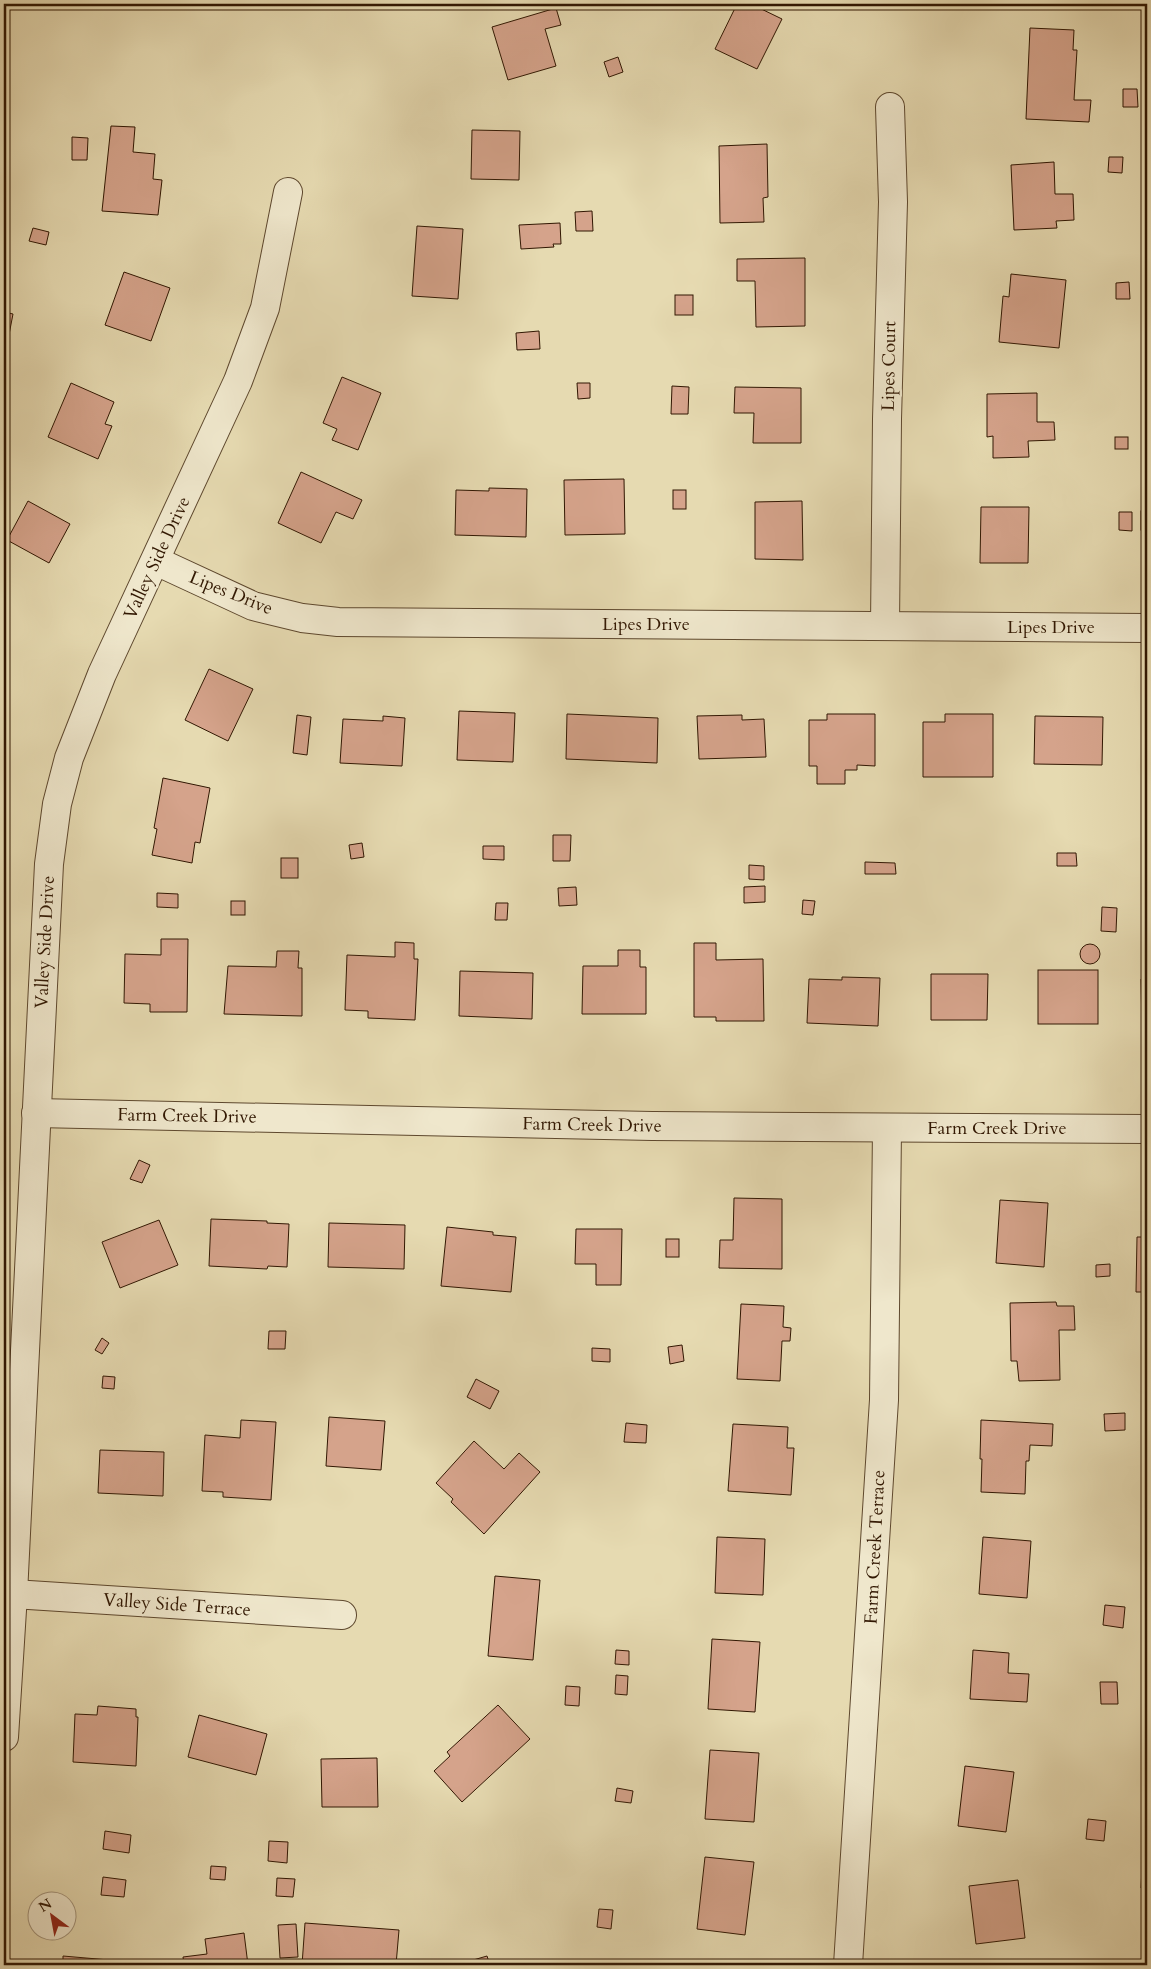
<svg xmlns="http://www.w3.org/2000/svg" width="1151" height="1969" viewBox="0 0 1151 1969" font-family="Cardo,serif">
<rect width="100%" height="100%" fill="#e6dab1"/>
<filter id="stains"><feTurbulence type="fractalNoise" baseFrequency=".004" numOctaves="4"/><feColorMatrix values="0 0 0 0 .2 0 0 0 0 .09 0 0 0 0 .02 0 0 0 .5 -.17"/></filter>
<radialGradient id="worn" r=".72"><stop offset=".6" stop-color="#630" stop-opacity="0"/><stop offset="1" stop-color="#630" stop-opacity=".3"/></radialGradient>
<g fill="#d5a38b" stroke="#311702">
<path d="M737 4H751L782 19 757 69 715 49Z"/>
<path d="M556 8 561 25 545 29 556 66 508 80 492 27Z"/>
<path d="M1030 28 1074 30 1073 50H1077L1074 100H1091L1089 122 1026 119Z"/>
<path d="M618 57 623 72 609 77 604 62Z"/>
<path d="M1123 89H1137L1138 107H1123Z"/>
<path d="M111 126 135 127 133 152 155 154 153 179 162 180 158 215 102 211Z"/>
<path d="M472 130 520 131 519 180 471 179Z"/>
<path d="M72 137 88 138 87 160H72Z"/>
<path d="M767 144 768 197 763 198 764 222 720 223 719 146Z"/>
<path d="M1109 157H1123L1122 173 1108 172Z"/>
<path d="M1054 162 1055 194H1073L1074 220 1056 221 1057 228 1014 230 1011 165Z"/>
<path d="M592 211 593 231H576L575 212Z"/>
<path d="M560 223 561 244H553L554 247 521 249 519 225Z"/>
<path d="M417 226 463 229 458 299 412 296Z"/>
<path d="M33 228 49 232 46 245 29 241Z"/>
<path d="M805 258V326L756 327 755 281H737V259Z"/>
<path d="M124 272 170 288 151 341 105 325Z"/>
<path d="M1011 274 1066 280 1059 348 999 342 1003 296 1009 297Z"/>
<path d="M1129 282 1130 299H1116V283Z"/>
<rect x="675" y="295" width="18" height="20"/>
<path d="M4 312 13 314 7 345H4Z"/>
<path d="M539 331 540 349 517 350 516 333Z"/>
<path d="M342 377 381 393 358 450 332 440 337 429 323 423Z"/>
<path d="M71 383 114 402 105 424 112 426 98 459 48 437Z"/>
<path d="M577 383H590V398L578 399Z"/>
<path d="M672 386 689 387 688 414H671Z"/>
<path d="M735 387 801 388V443H753L754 413H734Z"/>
<path d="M1037 393V422H1054L1055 440 1028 441 1029 457 993 458V436L987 437V394Z"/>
<rect x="1115" y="437" width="13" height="12"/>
<path d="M301 472 362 500 353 519 336 512 321 543 278 523Z"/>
<path d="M624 479 625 534 565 535 564 480Z"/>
<path d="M489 488 527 489 526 537 455 535 456 490 489 491Z"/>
<rect x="673" y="490" width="13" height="19"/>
<path d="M28 501 70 524 49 563 7 540Z"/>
<path d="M802 501 803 560 755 559V502Z"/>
<path d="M981 507H1029L1028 563H980Z"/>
<rect x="1141" y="511" width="6" height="19"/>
<path d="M1119 512H1132V531L1119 530Z"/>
<path d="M209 669 253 689 228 741 185 720Z"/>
<path d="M459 711 515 713 513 762 457 760Z"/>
<path d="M567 714 658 718 657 763 566 759Z"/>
<path d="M827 714H875V766L857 765V770H845V784H817V766H809V720H827Z"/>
<path d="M945 714H993V777H923V722H945Z"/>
<path d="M297 715 311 717 307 755 293 753Z"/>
<path d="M742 715V720L764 719 766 757 699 759 697 716Z"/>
<path d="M383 716 405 718 402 766 340 763 343 719 383 721Z"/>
<path d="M1035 716 1103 717 1102 765 1034 764Z"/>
<path d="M163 778 210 788 200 843 195 842 192 863 152 855 157 829 154 828Z"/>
<path d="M553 835H571L570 861H553Z"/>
<path d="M362 843 364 857 351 859 349 845Z"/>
<path d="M483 846H504V860L483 859Z"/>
<path d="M1057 853H1076L1077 866H1057Z"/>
<rect x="281" y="858" width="17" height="20"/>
<path d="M865 862 895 863 896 874H865Z"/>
<path d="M749 865 764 866V880L749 879Z"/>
<path d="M765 886V902L744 903V887Z"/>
<path d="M576 887 577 905 559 906 558 888Z"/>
<path d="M157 893 178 894V908L157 907Z"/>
<path d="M803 900 815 901 813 915 802 914Z"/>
<rect x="231" y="901" width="14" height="14"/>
<path d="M496 903H508L507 920H495Z"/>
<path d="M1102 907 1117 908 1116 932 1101 931Z"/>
<path d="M161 939H188L187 1012H150V1004L124 1003 125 954 161 955Z"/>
<path d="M395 942 414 943V959H418L415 1020 368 1018V1011L345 1010 347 955 395 957Z"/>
<path d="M694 943H716V960L763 959 764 1021H716V1017H694Z"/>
<circle cx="1090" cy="954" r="10"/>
<path d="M618 950H640V967H646V1014H582L583 966H618Z"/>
<path d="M277 951H299L298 968H302V1016L224 1014 228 966 276 967Z"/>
<rect x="1038" y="970" width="60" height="54"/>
<path d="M460 971 533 973 532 1019 459 1016Z"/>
<path d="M931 974H988L987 1020H931Z"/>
<path d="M842 977 880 978 878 1026 807 1023 809 979 842 980Z"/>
<path d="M1141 979H1147V1029H1142Z"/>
<path d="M139 1160 150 1165 142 1183 130 1179Z"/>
<path d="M734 1198 782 1199V1269L719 1268 720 1240H733Z"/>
<path d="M1000 1200 1048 1203 1044 1267 996 1263Z"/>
<path d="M211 1219 267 1221V1223L289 1224 287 1267 268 1266 267 1269 209 1266Z"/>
<path d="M159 1220 178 1265 120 1288 102 1242Z"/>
<path d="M329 1223 405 1225 404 1269 328 1267Z"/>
<path d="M447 1227 493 1232V1235L516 1237 511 1292 441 1286Z"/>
<path d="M576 1229H622L621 1285H596V1264H575Z"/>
<path d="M1137 1237H1147V1292H1136Z"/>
<rect x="666" y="1239" width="13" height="18"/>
<path d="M1110 1264V1276L1096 1277V1265Z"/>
<path d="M1056 1302 1057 1306H1074L1075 1330H1059L1060 1380 1019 1381 1017 1361H1011L1010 1303Z"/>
<path d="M741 1304 784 1306 783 1327 791 1328 790 1341H782L780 1381 737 1379Z"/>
<path d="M269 1331H286L285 1349H268Z"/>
<path d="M102 1338 109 1343 102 1354 95 1350Z"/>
<path d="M682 1345 684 1361 670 1364 668 1347Z"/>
<path d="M592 1348 610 1349V1362L592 1361Z"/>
<path d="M103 1376 115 1377 114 1389 102 1388Z"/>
<path d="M476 1379 499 1391 490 1409 467 1397Z"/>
<path d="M1125 1413V1430L1105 1431 1104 1414Z"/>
<path d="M329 1417 385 1421 381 1470 326 1466Z"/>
<path d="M241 1420 276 1422 271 1500 223 1497V1492L202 1491 205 1435 240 1438Z"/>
<path d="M981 1420 1053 1424 1052 1446 1030 1445 1029 1461H1026L1025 1494 981 1492 982 1459H980Z"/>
<path d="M626 1423 647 1425 646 1443 624 1442Z"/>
<path d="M733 1424 788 1427 787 1448H794L791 1495 728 1491Z"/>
<path d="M474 1441 504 1469 519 1453 540 1472 484 1534 451 1502 453 1499 436 1483Z"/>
<path d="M100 1450 164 1452 163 1496 98 1493Z"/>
<path d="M717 1537 765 1539 763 1595 715 1593Z"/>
<path d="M983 1537 1031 1541 1027 1598 979 1594Z"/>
<path d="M495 1576 540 1580 533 1660 488 1656Z"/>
<path d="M1105 1605 1125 1607 1123 1628 1103 1625Z"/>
<path d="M712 1639 760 1642 755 1712 708 1709Z"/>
<path d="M616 1650 629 1651V1665L615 1664Z"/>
<path d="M973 1650 1009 1653 1008 1673 1029 1674 1027 1702 970 1699Z"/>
<path d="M616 1675 628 1676 627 1695 615 1694Z"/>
<path d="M1100 1682H1117L1118 1704H1101Z"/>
<path d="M566 1686 580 1687 579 1706 565 1705Z"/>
<path d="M498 1705 530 1739 462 1802 434 1771 450 1756 447 1752Z"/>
<path d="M98 1706 136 1709V1717H138L136 1766 73 1762 75 1714 97 1715Z"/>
<path d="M199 1715 267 1734 256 1775 188 1757Z"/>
<path d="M710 1750 759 1753 754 1822 705 1819Z"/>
<path d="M377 1758 378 1807H322L321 1759Z"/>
<path d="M965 1766 1014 1772 1006 1832 958 1826Z"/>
<path d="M617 1788 633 1791 631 1803 615 1801Z"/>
<path d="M1088 1819 1106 1821 1104 1841 1086 1839Z"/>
<path d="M105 1831 131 1835 129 1853 103 1849Z"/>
<path d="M269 1841 288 1842 287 1863 268 1861Z"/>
<path d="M1143 1848H1147V1888H1141Z"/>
<path d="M705 1857 754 1862 745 1935 697 1929Z"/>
<path d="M211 1866 226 1867 225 1880 210 1879Z"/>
<path d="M103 1877 126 1880 124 1897 101 1895Z"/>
<path d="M277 1878 295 1879 293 1897 276 1896Z"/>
<path d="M1018 1880 1025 1938 976 1944 969 1886Z"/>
<path d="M599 1909 613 1910 611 1929 597 1927Z"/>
<path d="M305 1923 399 1930 396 1965H302Z"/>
<path d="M296 1924 298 1957 280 1958 278 1925Z"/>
<path d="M244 1933 248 1965H184L183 1957 207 1954 205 1939Z"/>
<path d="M63 1956 132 1962V1965H63Z"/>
<path d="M487 1956 490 1965H456Z"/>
</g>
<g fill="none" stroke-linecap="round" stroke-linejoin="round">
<g stroke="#5e482e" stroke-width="30">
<g id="street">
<path d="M156 561 253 606 302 618 338 622 1147 628"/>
<path d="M885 626 887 419 893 202 890 107"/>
<path d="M36 1113 652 1126 1147 1129"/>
<path d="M13 1594 342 1615"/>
<path d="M4 1737 13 1594 49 864 57 804 69 758 102 674 238 381 265 308 288 192"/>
<path d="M848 1965 884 1400 887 1128"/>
</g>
</g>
<use href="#street" stroke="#efe7cc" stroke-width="28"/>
</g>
<g text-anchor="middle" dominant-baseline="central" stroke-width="5" stroke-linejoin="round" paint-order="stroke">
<g font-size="18" fill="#311702" stroke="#efe7cc">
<text transform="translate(889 366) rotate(-89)">Lipes Court</text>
<text transform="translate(157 558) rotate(-65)">Valley Side Drive</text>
<text transform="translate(231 593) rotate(22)">Lipes Drive</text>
<text x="646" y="624">Lipes Drive</text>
<text x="1051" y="627">Lipes Drive</text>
<text transform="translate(45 942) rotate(-87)">Valley Side Drive</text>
<text transform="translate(187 1116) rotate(1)">Farm Creek Drive</text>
<text transform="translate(592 1125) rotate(1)">Farm Creek Drive</text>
<text x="997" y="1128">Farm Creek Drive</text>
<text transform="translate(875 1547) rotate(-87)">Farm Creek Terrace</text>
<text transform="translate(177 1605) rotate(4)">Valley Side Terrace</text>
</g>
</g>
<rect width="1151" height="1969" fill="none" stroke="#e6dab1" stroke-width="20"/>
<rect x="5" y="5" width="1141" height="1959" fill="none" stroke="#311702" stroke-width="2.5"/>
<rect x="10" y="10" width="1131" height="1949" fill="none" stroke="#311702"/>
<g transform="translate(52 1916) rotate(328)"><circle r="24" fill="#efe7cc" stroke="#a3947b"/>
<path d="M0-4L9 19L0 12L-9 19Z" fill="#8f2418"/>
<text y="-8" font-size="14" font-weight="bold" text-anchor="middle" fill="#311702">N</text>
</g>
<rect width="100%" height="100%" filter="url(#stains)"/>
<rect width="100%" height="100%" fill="url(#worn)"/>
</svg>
